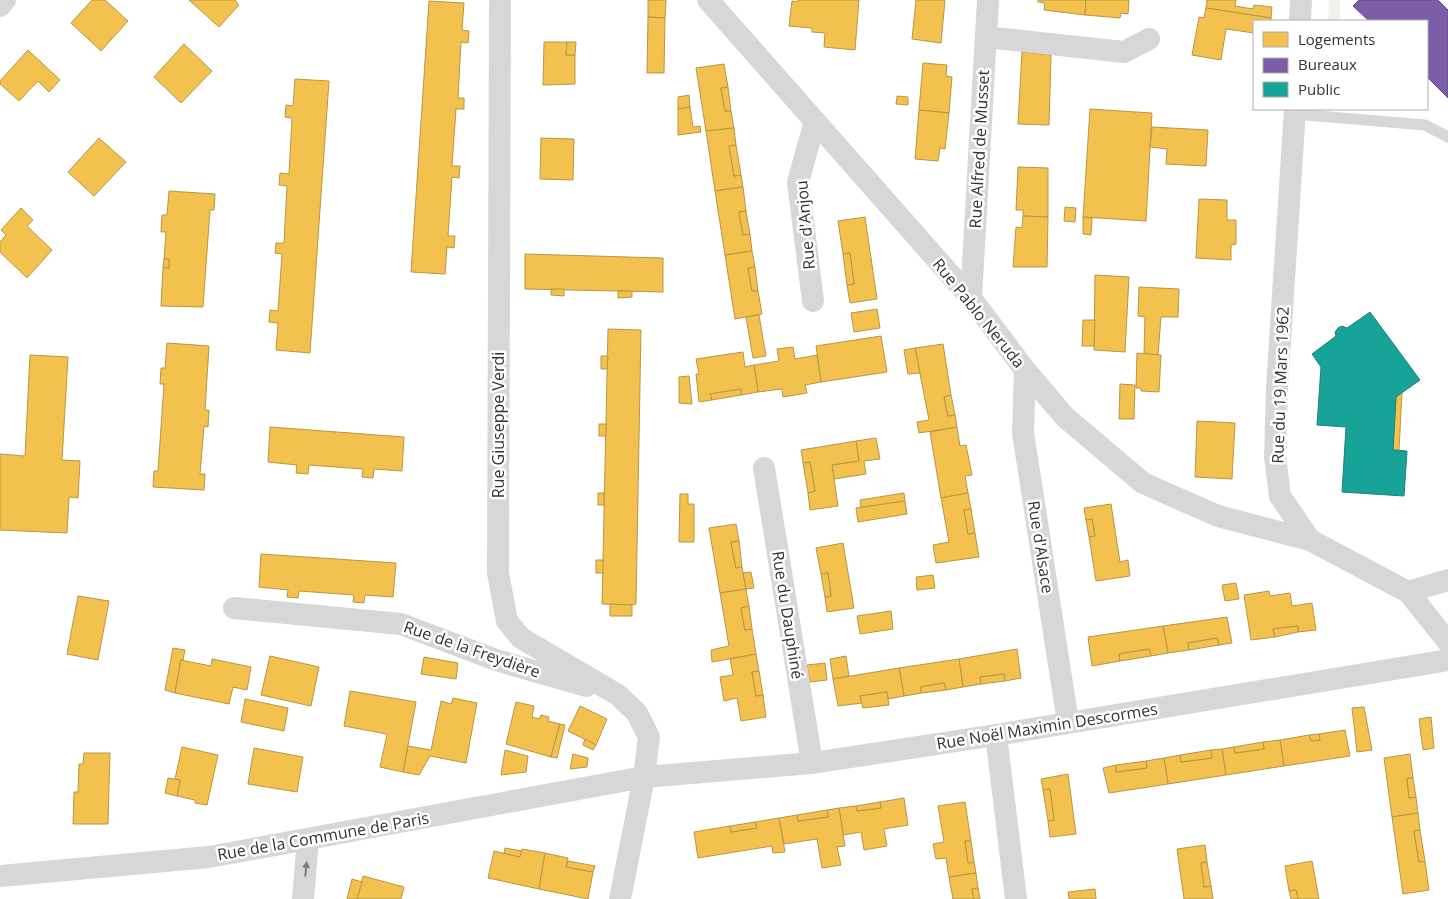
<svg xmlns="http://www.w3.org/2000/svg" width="1448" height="899" viewBox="0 0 1448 899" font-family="'Open Sans',sans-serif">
<rect width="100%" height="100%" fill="#fff"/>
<path fill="#f0f3ec" d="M1329 0H1340V21H1328Z"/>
<g fill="#f2c14e" stroke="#b99646">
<path d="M92 0H105L128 21 101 51 71 23Z"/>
<path d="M189 0H235L239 5 219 27Z"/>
<path d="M648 0H666L665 18 648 17Z"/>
<path d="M798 0H859L855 50 824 47 825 33 812 32V28L789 26 792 1 797 2Z"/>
<path d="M916 0H945L941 43 912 39Z"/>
<path d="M1038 0H1086L1085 15 1044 10 1045 3 1038 2Z"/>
<path d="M1086 0H1129L1128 14 1121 13 1120 18 1085 15Z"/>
<path d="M1207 0H1236L1235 6 1253 9 1254 5 1272 7 1271 18 1206 8Z"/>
<path d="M429 1 464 3 462 30 469 31 468 43 461 42 458 98H464V109H456L452 166H460L459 178 452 177 448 236H455L454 248 447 247 445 274 411 272Z"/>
<path d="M1206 8 1271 18V21H1254V33L1226 29 1221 60 1192 55 1199 17 1204 18Z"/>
<path d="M648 17 665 18 664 73H647Z"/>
<path d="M544 42H567L566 55H575V84L543 85Z"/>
<path d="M567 42H576L575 55H566Z"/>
<path d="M184 44 212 71 181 103 154 77Z"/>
<path d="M28 50 60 80 49 92 38 81 19 101 0 84V81Z"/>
<path d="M1022 52 1051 55 1049 125 1018 124Z"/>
<path d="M923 63 947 65 946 76 952 77 949 113 919 110Z"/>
<path d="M724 64 728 87 721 88 725 111H731L734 128 706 131 696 68Z"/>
<path d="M295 79 329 81 310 353 276 350 278 323 269 322 270 310 278 311 282 254 275 253 276 243H284L287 186 279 185 280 173 289 174 292 118 285 117 286 105 293 106Z"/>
<path d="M728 87 731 111H725L721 88Z"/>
<path d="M689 95 690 107 678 109V97Z"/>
<path d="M897 96 908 97V105L896 104Z"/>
<path d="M690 107 693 127 700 126 701 132 678 135V109Z"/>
<path d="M1090 109 1152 113 1146 221 1083 217Z"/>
<path d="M919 110 949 113 945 149 940 148 938 161 915 159Z"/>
<path d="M1152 127 1208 130 1206 166 1166 164 1167 149 1150 147Z"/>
<path d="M734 128 736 145 729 146 734 176 741 175 743 187 715 191 706 131Z"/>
<path d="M99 138 126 162 94 196 68 172Z"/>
<path d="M541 138 574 139 573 180 540 179Z"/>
<path d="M736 145 741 175 734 176 729 146Z"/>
<path d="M1018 167 1048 168V217L1023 216V210H1016Z"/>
<path d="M743 187 746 211 739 212 743 235 750 234 752 251 725 255 715 191Z"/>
<path d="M169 191 215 194 214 210H210L203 307 161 306 163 267 169 268V259H164L166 232H161L162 215H167Z"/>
<path d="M1199 199 1227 200V220H1236V244L1231 245V260L1196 258Z"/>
<path d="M1065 207 1076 208 1075 222 1064 221Z"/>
<path d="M21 208 33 220 27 226 52 250 27 278 0 252V242L6 235 1 230Z"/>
<path d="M746 211 750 234 743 235 739 212Z"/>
<path d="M1023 216 1048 217 1047 267H1013L1016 227 1022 228Z"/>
<path d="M865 217 877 299 850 303 847 285 854 284 850 253 843 254 838 221Z"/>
<path d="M1083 217 1092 218 1091 235 1083 234Z"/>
<path d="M752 251 755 267 748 268 752 291H758L762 314 735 319 725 255Z"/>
<path d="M850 253 854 284 847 285 843 254Z"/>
<path d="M525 254 663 258V292L525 289Z"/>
<path d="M164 259H169V268L163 267Z"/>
<path d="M755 267 758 291H752L748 268Z"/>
<path d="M1095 275 1129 277 1125 352 1094 350Z"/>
<path d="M1139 287 1179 289 1178 317H1161L1158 355 1144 354 1145 317 1138 316Z"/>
<path d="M551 289H564V296L551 295Z"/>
<path d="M618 291H632V297L618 298Z"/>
<path d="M877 309 880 328 854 332 851 313Z"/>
<path d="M759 315 766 356 753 358 746 317Z"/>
<path d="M1083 320H1095L1094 346H1082Z"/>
<path d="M608 329 641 330 636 604 632 605 602 604Z"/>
<path d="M881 336 887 372 821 382 816 346Z"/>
<path d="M167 343 209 346 205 410H209L208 427 204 426 200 474H205L204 490 153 487 154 471H158L164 384H160L161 368H165Z"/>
<path d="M943 344 951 395 944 397 948 416 955 415 957 427 919 433 917 422 929 420 915 348Z"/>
<path d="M793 347 795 359 817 355 821 382 805 385 807 393 783 397 782 389 758 392 754 365 779 361 777 349Z"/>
<path d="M915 348 920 373 908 374 904 350Z"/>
<path d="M743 352 745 367 754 365 758 392 741 395V389L710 394 712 400 699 402 696 374H699L696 359Z"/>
<path d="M1137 353 1161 355 1159 392 1141 391V388H1136Z"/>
<path d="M30 355 68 357 62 460 80 461 78 498 69 497 67 533 0 530V454L25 456Z"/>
<path d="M601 356H608L607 369H601Z"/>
<path d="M689 376 692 404 679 403V377Z"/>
<path d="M1120 384 1135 385 1134 419H1119Z"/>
<path d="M741 389V395L712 400 710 394Z"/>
<path d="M1402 392 1399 450H1393L1396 397Z"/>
<path d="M951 395 955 415 948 416 944 397Z"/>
<path d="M1197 421 1235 423 1232 479 1195 477Z"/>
<rect x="599" y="424" width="7" height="12"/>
<path d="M270 427 404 437 402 471 374 469 373 478 362 477 363 469 309 465 308 474 296 473 297 465 268 462Z"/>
<path d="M957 427 960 446 966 445 972 475 965 476 968 493 941 498 930 432Z"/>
<path d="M876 438 880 459 864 461 866 474 834 479 832 465 859 461 856 441Z"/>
<path d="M856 441 859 461 832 465 838 506 810 510 808 493 815 491 810 462 803 463 801 450Z"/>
<path d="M810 462 815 491 808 493 803 463Z"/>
<rect x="598" y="493" width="6" height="12"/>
<path d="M904 493 905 501 861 508 860 500Z"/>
<path d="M968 493 971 509 964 510 968 534 975 533 979 557 936 563 933 545 949 542 941 498Z"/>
<path d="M680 494H688V504H694V542H679Z"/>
<path d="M905 501 907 514 858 522 856 508Z"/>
<path d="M1111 504 1120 562 1128 560 1130 576 1096 581 1089 537 1095 536 1092 519 1086 520 1084 508Z"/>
<path d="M971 509 975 533 968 534 964 510Z"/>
<path d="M1092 519 1095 536 1089 537 1086 520Z"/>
<path d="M736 524 739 541 731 542 736 568 742 567 746 589 720 593 709 528Z"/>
<path d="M739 541 742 567 736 568 731 542Z"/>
<path d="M843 543 854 608 827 612 825 597 831 596 828 573 821 574 816 548Z"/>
<path d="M261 554 396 563 393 597 365 595 364 603 353 602 354 595 299 591 298 598 287 597 288 590 259 587Z"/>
<rect x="596" y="560" width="7" height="13"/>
<path d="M751 572 754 588 746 589 743 573Z"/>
<path d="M828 573 831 596 825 597 821 574Z"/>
<path d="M933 575 935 588 917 590 916 577Z"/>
<path d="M1236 583 1239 599 1225 601 1222 585Z"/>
<path d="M746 589 749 606 741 608 745 630 752 629 756 654 712 662 711 650 729 646 720 593Z"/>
<path d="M1269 591 1270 596 1290 593 1292 606 1312 603 1316 630 1298 632V626L1273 629 1275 637 1251 640 1244 595Z"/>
<path d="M78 596 109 601 98 660 67 654Z"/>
<path d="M610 604 632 605V616H610Z"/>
<path d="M749 606 752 629 745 630 741 608Z"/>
<path d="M891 611 893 629 860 634 857 616Z"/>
<path d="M1227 617 1232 643 1219 645 1217 638 1188 643 1189 650 1168 653 1163 626Z"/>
<path d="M1163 626 1168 653 1151 656 1149 649 1119 654 1120 661 1092 666 1088 637Z"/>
<path d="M1298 626V632L1275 637 1273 629Z"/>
<path d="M1217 638 1219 645 1189 650 1188 643Z"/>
<path d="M173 648 185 650 183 660H181L175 693 165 690Z"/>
<path d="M1017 649 1021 678 1005 681 1004 674 980 677 981 684 963 687 959 659Z"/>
<path d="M1149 649 1151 656 1120 661 1119 654Z"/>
<path d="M756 654 759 671 752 672 756 696 763 695 766 717 741 721 737 698 724 701 720 677 733 675 730 659Z"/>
<path d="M270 656 319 667 311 706 261 695Z"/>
<path d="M846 656 849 676 833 679 830 659Z"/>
<path d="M424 657 458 663 456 679 421 674Z"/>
<path d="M212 659 251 667 247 690 233 687 229 704 175 693 181 660 211 666Z"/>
<path d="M959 659 963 687 946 690 944 683 920 687 922 693 904 696 899 668Z"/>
<path d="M825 663 827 680 810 682 807 665Z"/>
<path d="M899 668 904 696 888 699 887 692 860 696 862 703 838 706 833 679Z"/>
<path d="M759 671 763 695 756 696 752 672Z"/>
<path d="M1004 674 1005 681 981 684 980 677Z"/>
<path d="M944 683 946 690 922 693 920 687Z"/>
<path d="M350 691 416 702 403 772 380 767 387 734 344 726Z"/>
<path d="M887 692 889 705 863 708 860 696Z"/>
<path d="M453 698 477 703 466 763 430 756 419 775 403 772 408 746 431 750 441 701 451 704Z"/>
<path d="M245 699 288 708 284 731 241 722Z"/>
<path d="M516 702 534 706 532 717 539 719 541 715 549 717 548 721 560 724 551 757 506 744Z"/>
<path d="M580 706 607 719 596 745 568 731Z"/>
<path d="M1364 707 1372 750 1357 752 1352 708Z"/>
<path d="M1431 717 1434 748 1423 750 1419 719Z"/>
<path d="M560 724 565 725 557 758 551 757Z"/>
<path d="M1345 730 1350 756 1284 766 1280 740 1309 735 1311 741 1320 740 1319 734Z"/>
<path d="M1319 734 1320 740 1311 741 1309 735Z"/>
<path d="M585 739 596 745 593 750 583 745Z"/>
<path d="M1280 740 1284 766 1226 775 1222 749 1234 747 1235 753 1264 749 1263 742Z"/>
<path d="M1263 742 1264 749 1235 753 1234 747Z"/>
<path d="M182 747 218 755 207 805 195 803V800L177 796 180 780 175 779Z"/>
<path d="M254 748 303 757 297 792 248 784Z"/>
<path d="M1222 749 1226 775 1168 784 1164 758 1180 755 1181 762 1212 758 1211 750Z"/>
<path d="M505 750 528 756 526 772 501 775Z"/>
<path d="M1211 750 1212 758 1181 762 1180 755Z"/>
<path d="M84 753H110L108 824H73L74 792H78L79 764H83Z"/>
<path d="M573 754 588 758 587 767 570 769Z"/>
<path d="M1410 754 1413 778H1407L1409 798 1416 797 1418 813 1392 817 1384 758Z"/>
<path d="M1164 758 1168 784 1109 793 1103 768 1116 765V772L1147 768 1146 761Z"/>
<path d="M1146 761 1147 768 1116 772V765Z"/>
<path d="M1068 774 1076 834 1050 837 1048 821 1054 820 1050 789 1043 790 1041 779Z"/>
<path d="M168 778 180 780 177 796 165 793Z"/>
<path d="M1407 778H1413L1416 797 1409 798Z"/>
<path d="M1050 789 1054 820 1048 821 1043 790Z"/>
<path d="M904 798 908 825 884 829 887 846 864 850 861 832 843 835 839 808 856 806 857 811 881 808 880 802Z"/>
<path d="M880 802 881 808 857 811 856 806Z"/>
<path d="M965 802 971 841H965L968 863 974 862 976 873 949 877 946 858 936 859 933 844 944 842 938 806Z"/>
<path d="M839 808 845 846 837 847 841 865 822 868 817 839 784 844 779 818 797 815 798 821 828 817 827 810Z"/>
<path d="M827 810 828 817 798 821 797 815Z"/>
<path d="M1418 813 1420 830 1414 831 1419 862 1425 861 1429 890 1403 894 1392 817Z"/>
<path d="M779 818 785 852 773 853 772 846 698 858 694 832 730 826 731 832 757 828 755 822Z"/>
<path d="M755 822 757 828 731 832 730 826Z"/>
<path d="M1420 830 1425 861 1419 862 1414 831Z"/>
<path d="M965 841H971L974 862 968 863Z"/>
<path d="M1205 845 1207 862 1201 863 1204 887 1211 886 1213 899H1184L1177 849Z"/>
<path d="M505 848 522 851 520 857 504 854Z"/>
<path d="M522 849 545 853 539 889 488 878 494 851 520 857Z"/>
<path d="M545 853 568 858 566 867 593 872 588 899 539 889Z"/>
<path d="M568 861 595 866 593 872 566 867Z"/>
<path d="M1312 861 1319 899H1298L1296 890 1289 891 1285 866Z"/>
<path d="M1207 862 1211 886 1204 887 1201 863Z"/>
<path d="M976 873 978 888 972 889 974 899H953L949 877Z"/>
<path d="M363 876 404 887 401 899H357Z"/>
<path d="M352 879 362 882 357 899H347Z"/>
<path d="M978 888 980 899H974L972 889Z"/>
<path d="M1095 889 1096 899H1069L1068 892Z"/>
<path d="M1296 890 1298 899H1291L1289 891Z"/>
</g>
<path fill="#7b5ea7" stroke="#655184" d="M1359 0H1438L1448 10V98L1427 77V21H1369L1353 6Z"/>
<path fill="#17a398" stroke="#1f817a" d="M1370 312 1420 380 1396 397 1393 450 1407 451 1404 496 1342 492 1346 427 1317 425 1321 367 1312 354 1336 336 1335 332 1338 328 1342 326 1347 328Z"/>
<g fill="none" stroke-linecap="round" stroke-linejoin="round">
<path stroke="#d7d7d7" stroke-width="11" d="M1294 114 1425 125 1448 137"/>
<g stroke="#d7d7d7" stroke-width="22">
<path d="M500 0 498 573 507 621 521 638 618 695 637 713 649 737 644 777 620 899"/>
<path d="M708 0 971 298 1025 370 1065 417 1143 483 1218 516 1310 540"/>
<path d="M0 6 5 0"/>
<path d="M1300 21 1301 0"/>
<path d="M986 37 1124 52 1149 39"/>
<path d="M1295 109 1277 388 1275 457 1280 496 1310 540 1408 592 1448 642"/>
<path d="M971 298 988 0"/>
<path d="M813 301 798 182 815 121"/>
<path d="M1025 370 1023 433 1068 722"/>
<path d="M764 468 812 763"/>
<path d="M1408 592 1448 580"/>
<path d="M234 608 401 624 496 660 586 686"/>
<path d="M996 735 1016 899"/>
<path d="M0 876 209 857 644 777 812 763 996 735 1448 660"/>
<path d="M303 899 308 839"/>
</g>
</g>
<defs><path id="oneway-solid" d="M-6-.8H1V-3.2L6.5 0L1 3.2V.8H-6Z" transform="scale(1.25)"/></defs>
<use fill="#7d7d7d" href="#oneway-solid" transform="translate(306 869) rotate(-84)"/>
<g text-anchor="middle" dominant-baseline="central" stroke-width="5" stroke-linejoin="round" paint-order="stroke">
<g font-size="16" fill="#333" stroke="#fff">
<text transform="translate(979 149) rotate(-87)">Rue Alfred de Musset</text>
<text transform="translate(805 225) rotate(-95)">Rue d'Anjou</text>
<text transform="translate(979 313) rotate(51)">Rue Pablo Neruda</text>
<text transform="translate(1280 385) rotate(-88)">Rue du 19 Mars 1962</text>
<text transform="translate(498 425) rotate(-90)">Rue Giuseppe Verdi</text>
<text transform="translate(1041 547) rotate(81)">Rue d'Alsace</text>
<text transform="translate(788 615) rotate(81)">Rue du Dauphiné</text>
<text transform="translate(472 649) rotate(19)">Rue de la Freydière</text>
<text transform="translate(1047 726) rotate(-9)">Rue Noël Maximin Descormes</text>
<text transform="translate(323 836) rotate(-10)">Rue de la Commune de Paris</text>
</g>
</g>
<rect x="1253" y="20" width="175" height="90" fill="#ffffff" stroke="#adadad"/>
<rect x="1263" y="32" width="25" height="15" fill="#f2c14e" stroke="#adadad"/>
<text x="1298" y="45" font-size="15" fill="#333333">Logements</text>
<rect x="1263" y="58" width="25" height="15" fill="#7b5ea7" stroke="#adadad"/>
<text x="1298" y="70" font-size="15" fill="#333333">Bureaux</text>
<rect x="1263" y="82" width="25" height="15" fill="#17a398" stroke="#adadad"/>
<text x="1298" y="95" font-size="15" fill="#333333">Public</text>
</svg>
